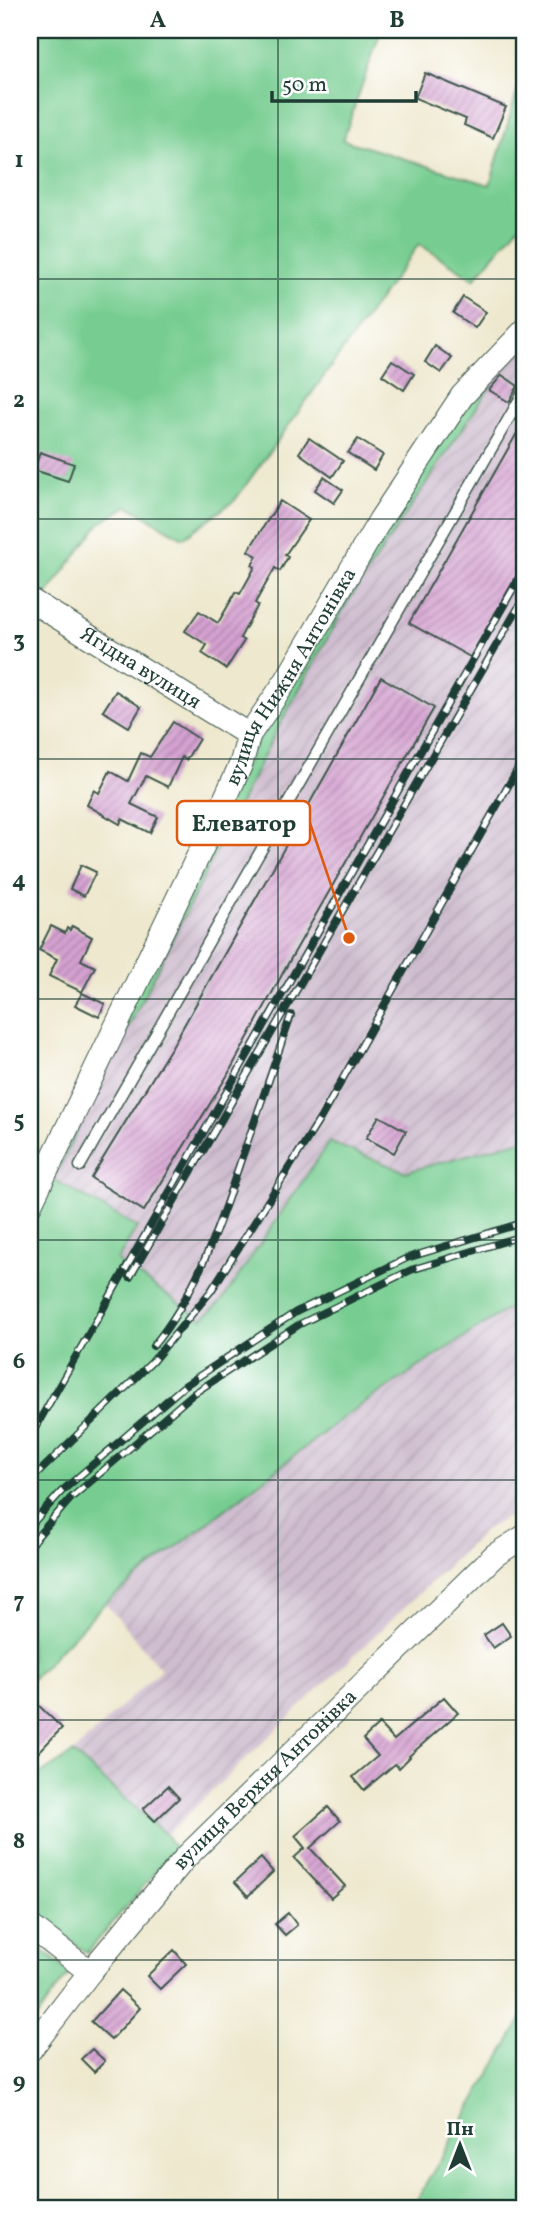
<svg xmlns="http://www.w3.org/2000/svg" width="555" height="2239" viewBox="0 0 555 2239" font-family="Vollkorn,serif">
<defs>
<pattern id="industrial-furrows" width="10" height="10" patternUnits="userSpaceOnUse" patternTransform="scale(1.75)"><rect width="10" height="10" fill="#cfbdcf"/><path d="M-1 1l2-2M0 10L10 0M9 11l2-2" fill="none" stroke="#b1a3b2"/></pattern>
<pattern id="building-hatch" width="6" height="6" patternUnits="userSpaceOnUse" patternTransform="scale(1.75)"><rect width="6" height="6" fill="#d5a1d1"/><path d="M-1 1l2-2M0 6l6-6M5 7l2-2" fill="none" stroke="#ac84aa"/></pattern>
</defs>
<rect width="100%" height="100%" fill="#fff"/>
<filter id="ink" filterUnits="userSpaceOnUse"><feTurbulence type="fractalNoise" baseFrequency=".0143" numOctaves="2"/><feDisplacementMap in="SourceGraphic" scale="14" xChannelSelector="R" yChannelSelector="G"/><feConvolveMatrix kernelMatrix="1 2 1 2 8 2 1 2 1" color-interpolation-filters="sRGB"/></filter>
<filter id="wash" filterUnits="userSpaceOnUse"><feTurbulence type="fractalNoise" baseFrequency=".00686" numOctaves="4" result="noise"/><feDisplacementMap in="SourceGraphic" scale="28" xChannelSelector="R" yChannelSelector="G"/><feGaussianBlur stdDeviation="1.57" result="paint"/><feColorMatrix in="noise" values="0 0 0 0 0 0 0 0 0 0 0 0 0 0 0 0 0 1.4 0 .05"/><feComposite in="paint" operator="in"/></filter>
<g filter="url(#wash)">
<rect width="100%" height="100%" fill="#eee8ce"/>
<g fill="url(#industrial-furrows)">
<path d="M525 351V1139L406 1172 329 1142 221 1302 202 1319 116 1261 137 1228 53 1179 273 737 347 603 512 354Z"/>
<path d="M525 1297V1507L485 1530 166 1835 73 1753 161 1669 105 1603 349 1413Z"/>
</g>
<g fill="#77cd91" stroke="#4b8562" stroke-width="2">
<path d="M30 30H381L343 140 490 185 525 64V219L474 279 419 244 235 500 183 538 128 506 100 523 42 601 30 592Z"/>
<path d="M512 354 347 603 273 737 53 1179 137 1227 117 1261 202 1319 221 1302 329 1142 406 1172 525 1139V1297L349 1413 105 1603 30 1681V1214L257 740 466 400Z"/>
<path d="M73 1753 166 1835 175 1849 87 1953 30 1910V1781Z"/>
<path d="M30 1940 70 1973 51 1996 30 2028Z"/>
<path d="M525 2014V2209H409L415 2203Z"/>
</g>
<g id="blocks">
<g fill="url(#building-hatch)">
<path d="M425 73 506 107 493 138 464 125 466 119 415 98Z"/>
<path d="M463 297 486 312 475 328 453 313Z"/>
<path d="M435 346 452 358 441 373 425 362Z"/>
<path d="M392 360 414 374 404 390 382 375Z"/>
<path d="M502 375 518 386 509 402 489 390Z"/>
<path d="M525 419V561L470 657 409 623Z"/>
<path d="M309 438 343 461 332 477 299 453Z"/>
<path d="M358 439 383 455 374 470 348 453Z"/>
<path d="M40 452 74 464 68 481 34 470Z"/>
<path d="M324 477 343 490 334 503 315 490Z"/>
<path d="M280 501 309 520 285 555 288 557 280 571 275 568 255 603 258 605 240 638 244 641 226 669 202 653 207 645 185 631 199 611 218 623 236 592 240 594 255 567 252 565 257 556 248 551Z"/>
<path d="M381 677 434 708 290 960 227 1076 144 1211 91 1178 174 1043Z"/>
<path d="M116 691 141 707 129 727 103 711Z"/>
<path d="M173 722 199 739 186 760 182 757 168 787 146 776 131 804 158 817 150 833 122 819 120 824 87 805 94 790 99 793 110 771 128 781 141 753 150 757Z"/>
<path d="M81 865 96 872 84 896 70 889Z"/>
<path d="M51 926 65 933 67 928 70 930 72 926 92 937 81 960 95 967 82 992 49 976 57 959 39 950Z"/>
<path d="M82 993 105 1004 99 1017 75 1005Z"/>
<path d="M379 1116 406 1131 394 1153 366 1138Z"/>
<path d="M502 1623 511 1636 493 1648 484 1635Z"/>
<path d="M30 1697 62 1728 30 1761Z"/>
<path d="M444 1697 458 1713 409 1756 410 1757 399 1768 395 1764 364 1790 353 1777 378 1756 363 1739 379 1724 394 1740Z"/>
<path d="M168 1786 179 1798 155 1821 143 1809Z"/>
<path d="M328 1807 340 1821 310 1848 345 1886 331 1898 294 1858 305 1848 295 1836Z"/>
<path d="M261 1858 273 1872 248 1896 235 1882Z"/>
<path d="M288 1913 297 1925 285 1935 275 1924Z"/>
<path d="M174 1950 186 1964 160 1989 147 1976Z"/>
<path d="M120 1990 140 2008 111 2040 91 2022Z"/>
<path d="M92 2049 105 2061 94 2072 81 2059Z"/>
</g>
</g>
</g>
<g filter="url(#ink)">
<use href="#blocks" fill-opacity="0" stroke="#3e574b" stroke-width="2"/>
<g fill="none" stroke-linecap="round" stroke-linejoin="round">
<g stroke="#3e574b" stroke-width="13">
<path id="lane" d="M80 1166 525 390"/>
</g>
<g stroke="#3e574b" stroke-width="25">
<g id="street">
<path id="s1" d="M30 600 249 735"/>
<path id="s2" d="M30 1205 215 821 241 764 249 735 286 681 380 520 462 396 525 330"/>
<path d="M30 1926 90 1972"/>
<path id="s3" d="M30 2050 90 1972 186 1857 495 1555 525 1536"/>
</g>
</g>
<use href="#lane" stroke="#fff" stroke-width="10"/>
<use href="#street" stroke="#fff" stroke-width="23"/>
<g stroke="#1f3d34" stroke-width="8">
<g id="rail">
<path d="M130 1277 525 596"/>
<path d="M153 1346C198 1292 220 1222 242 1157 259 1110 275 1062 291 1015"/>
<path d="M30 1437 525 568"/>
<path d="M30 1481 152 1362 211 1291 320 1119 525 756"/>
<path d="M30 1526 62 1491 184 1386 296 1312 407 1258 525 1222"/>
<path d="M30 1545 71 1498 193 1394 300 1324 411 1270 525 1235"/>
</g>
</g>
<use href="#rail" stroke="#fff" stroke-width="5" stroke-dasharray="16" stroke-linecap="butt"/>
</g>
</g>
<path fill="none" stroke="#1f3d34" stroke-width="2" stroke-opacity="0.55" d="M278 30V2209M30 279H525M30 519H525M30 759H525M30 999H525M30 1240H525M30 1480H525M30 1720H525M30 1960H525"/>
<g text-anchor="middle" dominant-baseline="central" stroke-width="5" stroke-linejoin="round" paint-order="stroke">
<g font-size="21" fill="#1f3d34" stroke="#fff">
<text stroke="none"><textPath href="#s1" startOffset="130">Ягідна вулиця</textPath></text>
<text stroke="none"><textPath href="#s2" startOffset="590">вулиця Нижня Антонівка</textPath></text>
<text stroke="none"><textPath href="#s3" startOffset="359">вулиця Верхня Антонівка</textPath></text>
</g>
</g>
<path fill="none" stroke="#de580e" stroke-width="2.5" d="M349 938L310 823"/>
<circle fill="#de580e" stroke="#fff" stroke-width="2.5" cx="349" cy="938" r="7"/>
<rect fill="#fff" stroke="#de580e" stroke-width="2.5" x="177" y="801" width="133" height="44" rx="7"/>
<g font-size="23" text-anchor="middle" font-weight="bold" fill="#1f3d34">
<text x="244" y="831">Елеватор</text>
</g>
<rect width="555" height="2239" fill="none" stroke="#fff" stroke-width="77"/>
<g transform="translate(460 2145)" stroke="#ffffff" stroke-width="5" paint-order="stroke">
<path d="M0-5L12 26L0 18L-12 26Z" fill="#1f3d34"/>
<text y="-10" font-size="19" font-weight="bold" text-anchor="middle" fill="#1f3d34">Пн</text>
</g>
<path d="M272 91v10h144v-10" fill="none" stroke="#1f3d34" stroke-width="3.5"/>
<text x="282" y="91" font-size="21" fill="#1f3d34" stroke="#ffffff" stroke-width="5" paint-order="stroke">50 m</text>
<rect x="38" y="38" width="478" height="2162" fill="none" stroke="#1f3d34" stroke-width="2.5"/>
<g font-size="23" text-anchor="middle" font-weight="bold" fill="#1f3d34">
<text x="158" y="27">A</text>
<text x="397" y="27">B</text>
<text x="19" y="167">1</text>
<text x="19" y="407">2</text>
<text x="19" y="647">3</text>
<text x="19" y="887">4</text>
<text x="19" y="1127">5</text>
<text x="19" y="1368">6</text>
<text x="19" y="1608">7</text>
<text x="19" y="1848">8</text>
<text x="19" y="2088">9</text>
</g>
</svg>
